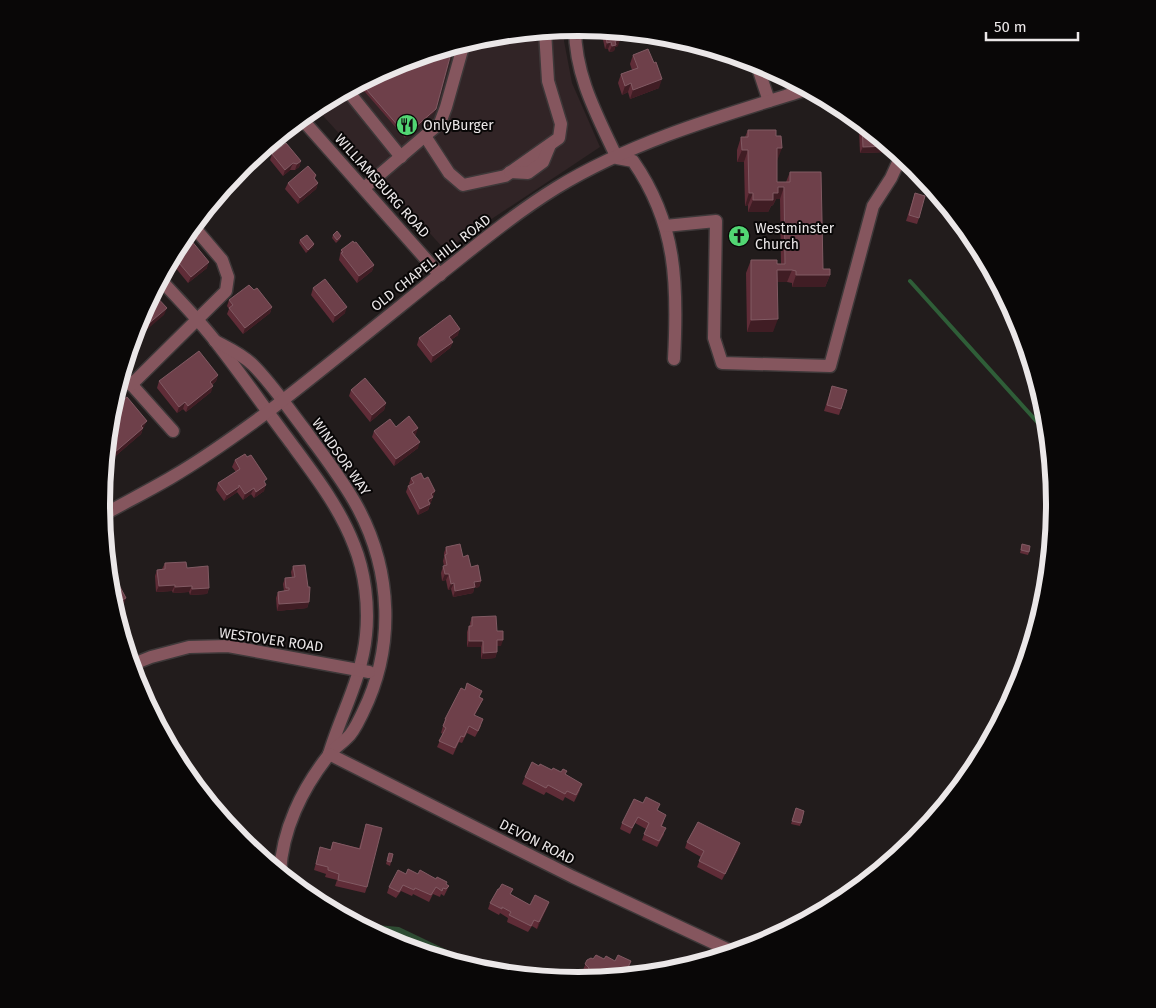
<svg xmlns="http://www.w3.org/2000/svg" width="1156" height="1008" viewBox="0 0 1156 1008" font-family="'Fira Sans',sans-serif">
<rect width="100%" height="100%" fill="#221c1c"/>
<path fill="#312426" d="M564 29V41L572 83 600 147 445 250 315 107 396 64 485 37Z"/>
<path fill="#2e4c33" d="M355 923 399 927 493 972 485 971 395 944Z"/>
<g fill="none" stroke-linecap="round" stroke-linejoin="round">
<path stroke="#2f5e38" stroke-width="4" d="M910 281 1048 434"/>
<g stroke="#3e3839" stroke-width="15">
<g id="minor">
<path d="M575 28C575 76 597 115 617 158L633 161C677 224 678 285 674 359"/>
<path d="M756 62 769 101"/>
<path d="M347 90 401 157"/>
<path d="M301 118 440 275"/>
<path d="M425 136 449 173 463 185 505 176 559 138 561 124 548 81 545 31"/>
<path d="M510 172 528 173 543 162 550 145"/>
<path d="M364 188 440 123 446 107 464 43"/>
<path d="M665 226 716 221 714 338 722 363 830 366 873 206 891 178 901 156"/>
<path d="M160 279C179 300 199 320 216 342 241 374 264 407 288 439 313 473 339 506 354 545 365 572 369 606 366 635 362 678 341 714 329 754"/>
<path d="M215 341C228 348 242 354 253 365 272 384 288 408 305 430 323 455 343 480 358 508 392 572 395 647 363 712 359 720 354 732 347 738 341 744 333 749 328 756 302 789 282 830 280 873"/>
<path d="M122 374 173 431"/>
<path d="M131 385 226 291 228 277 222 260 193 226"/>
<path d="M103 515C126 502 150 490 172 477 206 457 238 434 269 411 326 367 382 321 439 275 477 245 514 214 556 188 633 141 721 116 808 89"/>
<path d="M131 665 151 657 189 647 228 646 369 672"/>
<path d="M329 754 573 877 733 952"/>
</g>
</g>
<use href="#minor" stroke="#85565e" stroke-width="12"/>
</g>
<g fill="#5f2c37">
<path d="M601 30 618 31V46L615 47 614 51 609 52 608 49H605Z"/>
<path d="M633 55 659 88 630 99 628 92 622 95 618 83 621 74 632 70 630 64Z"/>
<path d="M360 83 434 112 405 138 365 92 358 90Z"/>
<path d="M862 124 888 152 860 153 859 130Z"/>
<path d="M748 130 777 161V182H786L790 172 823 269 830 275 825 287H792V283L787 282H777L773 332H747L746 273 751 260 781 264 780 199H776L773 205 771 206 768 212H748V205L745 206 744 162H737V150L741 137H745Z"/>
<path d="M272 154 301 161 299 167 295 170H290L283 176 270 160Z"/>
<path d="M920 173 925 180 924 184 918 183Z"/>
<path d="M316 175 315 179 318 183 316 189 298 204 285 189 288 183Z"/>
<path d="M915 193 919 218 917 224 906 221Z"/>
<path d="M333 235 341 236 340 239 336 243 332 238Z"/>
<path d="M182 239 207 268 188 283 170 261Z"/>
<path d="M300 240 314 244 313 247 306 253 299 243Z"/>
<path d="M341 250 374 265 372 271 357 283 339 260Z"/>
<path d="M313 288 345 313 333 323 311 295Z"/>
<path d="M254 290 272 307 270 313 243 334 227 314 229 309 227 306 229 300Z"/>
<path d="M458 335 451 340 453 342 450 348 431 363 417 345 419 338Z"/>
<path d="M218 375 216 381 212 385 211 392 186 412 183 409 177 413 157 388 159 381Z"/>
<path d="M832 386 841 409 839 415 824 411Z"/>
<path d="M351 390 386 403 384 410 370 422 349 396Z"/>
<path d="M111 411 144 427 143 428 141 434 112 459 110 456 106 459Z"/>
<path d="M396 427 416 434 415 435 418 448 394 466 372 437 374 431Z"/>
<path d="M235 460 265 484 264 491 254 498 251 494 243 500 237 492 236 493 224 501 216 490 218 483 236 472 232 467Z"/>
<path d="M411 478 424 479 435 491 428 510 418 515 406 492 408 486 410 485 409 484Z"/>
<path d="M1022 544 1029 552 1028 555 1020 553Z"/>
<path d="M446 547 463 557 481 581 479 587 474 588 473 593 453 597 451 589 448 590 446 580 442 581 441 573 443 566H444L443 561 444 557V553Z"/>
<path d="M1048 560H1049L1046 587 1041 586Z"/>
<path d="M165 563 187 568 209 588 207 594 190 595 189 592 173 593 172 591 156 592 155 576 157 570 162 569Z"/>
<path d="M293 566 309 602 307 608 277 611 276 598 278 592 284 591 283 584 285 578H292L291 572Z"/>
<path d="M472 617 497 631 501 646H497V652L495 658 481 659V647H467V632L469 626H470V623Z"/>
<path d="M480 697 483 699 475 715 481 726 475 737 467 733 462 743 459 742 453 755 437 747 443 734 441 733 445 719Z"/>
<path d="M539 766 565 774 580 790 574 802 565 797 563 801 546 792 544 795 522 784 525 777Z"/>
<path d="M796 808 804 811 800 826 791 824Z"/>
<path d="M658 810 664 821 662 826 664 834 657 847 642 840 646 829 635 823 630 834 620 829 622 823Z"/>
<path d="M366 824 367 887 365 893 335 886 337 880 325 877 326 874 314 870 320 847 330 850 333 842 359 848Z"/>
<path d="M687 842 738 850 722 880 697 867 701 857 685 848Z"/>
<path d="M388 856 391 862 390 866 386 864Z"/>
<path d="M406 874H418L449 886 444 896 441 894 440 897 433 894 429 902 413 894 412 896 401 891 396 898 387 893 389 887Z"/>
<path d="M511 895 530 905 549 902 537 929 532 926 528 932 507 922 508 918 500 913 499 915 488 909 490 903Z"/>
<path d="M604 959 615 961H631L629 968 637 975 587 980 585 979 586 974 583 970 587 960Z"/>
</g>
<g fill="#401d24">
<path d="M620 40 618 46 615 47 614 51 609 52 612 46 615 41Z"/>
<path d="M611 42 608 49H605L607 43Z"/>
<path d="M662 79 659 88 630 99 633 90Z"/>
<path d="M631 83 628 92 622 95 625 86Z"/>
<path d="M436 109 434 112 405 138 406 135Z"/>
<path d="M889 146H890L888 152 860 153 863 147Z"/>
<path d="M777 148H782L777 161Z"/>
<path d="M742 150H748L744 162H737Z"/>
<path d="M301 161 299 167 295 170 297 164Z"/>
<path d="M293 163 290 170 283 176 285 170Z"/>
<path d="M318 183 316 189 298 204 300 198Z"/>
<path d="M778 187H784L780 199H776L773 205 771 206 768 212H748L753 200 773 193Z"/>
<path d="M749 193H753L748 205 745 206Z"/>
<path d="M314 244 313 247 306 253 308 250Z"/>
<path d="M209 262 207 268 188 283 191 277Z"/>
<path d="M374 265 372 271 357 283 359 276Z"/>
<path d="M777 270H792L787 282H773Z"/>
<path d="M796 275H830L825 287H792Z"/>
<path d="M272 307 270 313 243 334 245 328Z"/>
<path d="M347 307 345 313 333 323 335 316Z"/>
<path d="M167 308 164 315 131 343 133 337Z"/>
<path d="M778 319 773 332H747L751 320Z"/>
<path d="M460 329 458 335 447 343 449 337Z"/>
<path d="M453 342 450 348 431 363 433 356Z"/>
<path d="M218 375 216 381 207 388 210 382Z"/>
<path d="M213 386 211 392 186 412 188 406Z"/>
<path d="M185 402 183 409 177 413 179 407Z"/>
<path d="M386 403 384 410 370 422 372 415Z"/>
<path d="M147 421 144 427 138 432 141 426Z"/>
<path d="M143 428 141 434 112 459 114 453Z"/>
<path d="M418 428 416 434 410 438 412 432Z"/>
<path d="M420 442 418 448 394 466 396 459Z"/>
<path d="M113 449 110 456 106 459 107 455Z"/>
<path d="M266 485 264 491 254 498 256 492Z"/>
<path d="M239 487 236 493 224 501 227 495Z"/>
<path d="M254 488 251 494 243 500 245 494Z"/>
<path d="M435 491 430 504 426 506 431 494Z"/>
<path d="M430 504 428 510 418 515 420 509Z"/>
<path d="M445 574H449L446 580 442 581Z"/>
<path d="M481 581 479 587 474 588 473 593 453 597 455 591 474 582Z"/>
<path d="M454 583 451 589 448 590 451 584Z"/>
<path d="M175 585 172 591 156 592 159 586Z"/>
<path d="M192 586 189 592 173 593 175 587Z"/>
<path d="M209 588 207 594 190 595 192 589Z"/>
<path d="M126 598 124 604 114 609 113 605Z"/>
<path d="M309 602 307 608 277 611 279 604Z"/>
<path d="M497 640H503L501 646H494Z"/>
<path d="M469 641H483L481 647H467Z"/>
<path d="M497 652 495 658 481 659 483 653Z"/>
<path d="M740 843 738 850 722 880 725 874Z"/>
<path d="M549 902 547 908 537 929 539 922Z"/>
</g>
<g fill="#6e404a" stroke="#815a63">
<path d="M605 30 618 31 620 40 615 41 616 45 612 46 611 42 607 43Z"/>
<path d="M453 46 436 109 406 135 366 89 359 87 360 83 396 64Z"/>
<path d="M648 49 654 63 656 62 662 79 633 90 631 83 625 86 621 74 638 68 633 55Z"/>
<path d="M862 124H863L889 146 863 147Z"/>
<path d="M748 130H776V136H781L782 148H777V182H790V172H821L823 269H830V275H796V271L792 270H777L778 319 751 320V260H777V264H785L784 187H778V193H773V200H753V193H749L748 150H742L741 137H748Z"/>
<path d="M286 143 301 161 297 164 293 163 285 170 272 154Z"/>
<path d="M308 166 316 175 314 178 318 183 300 198 288 183Z"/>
<path d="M920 173 925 180V181L919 180Z"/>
<path d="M915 193 925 196 919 218 909 215Z"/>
<path d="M337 231 341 236 337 240 333 235Z"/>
<path d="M186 234 209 262 191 277 173 256 182 239Z"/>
<path d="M307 235 314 244 308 250 300 240Z"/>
<path d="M353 241 354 243 356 242 374 265 359 276 341 253 343 252 341 250Z"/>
<path d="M325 279 347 307 335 316 313 288Z"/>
<path d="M249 285 254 290 257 288 272 307 245 328 229 308 233 305 229 300Z"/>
<path d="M153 293 167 308 133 337 138 321Z"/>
<path d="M450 315 460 329 449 337 453 342 433 356 419 338Z"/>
<path d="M199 351 218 375 210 382 213 386 188 406 185 402 179 407 159 381Z"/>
<path d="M365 378 386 403 372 415 351 390Z"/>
<path d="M832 386 847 390 841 409 827 405Z"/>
<path d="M127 397 147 421 141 426 143 428 114 453 113 449 107 455 111 410Z"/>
<path d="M409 416 418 428 412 432 420 442 396 459 374 431 390 419 396 427Z"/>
<path d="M245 454 247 457 251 455 267 479 264 481 266 485 256 492 254 488 245 494 239 485V487L227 495 218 483 240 469 235 460Z"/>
<path d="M421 473 424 479 428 477 435 491 431 494 433 497 428 500 430 504 420 509 408 486 414 483 411 478Z"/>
<path d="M460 544 463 557 468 555 471 567 478 565 481 581 474 582 475 587 455 591 454 583 451 584 449 574H445L443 566 447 565 445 555 447 554 446 547Z"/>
<path d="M1022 544 1030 546 1029 552 1021 550Z"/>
<path d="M1048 560H1049L1047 581 1043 580Z"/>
<path d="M186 562 187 568 208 566 209 588 192 589V586L175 587V585L159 586 157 570 165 569V563Z"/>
<path d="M305 565 308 587H310L309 602 279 604 278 592 289 590V588H286L285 578 295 577 293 566Z"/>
<path d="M118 583 126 598 113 605 111 597 110 587Z"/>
<path d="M496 616 497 631H503V640H497V652L483 653V641H469V626H472V617Z"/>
<path d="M467 683 482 691 479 697 483 699 474 715 483 719 478 731 469 726 464 737 461 736 455 748 439 741 446 728 443 726 446 719H445L461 688 465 690Z"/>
<path d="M532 762 539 766 540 764 552 770 553 768 561 772 563 769 567 771 565 774 582 784 576 795 567 791 565 794 548 785 546 788 525 777Z"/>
<path d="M646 797 660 804 657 810 666 815 661 826 666 828 659 841 644 834 649 823 638 817 632 828 622 823 634 799 643 803Z"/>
<path d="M796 808 804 811 801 823 792 821Z"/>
<path d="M698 822 740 843 725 874 699 861 704 851 687 842Z"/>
<path d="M366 824 382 828 367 887 338 880 339 874 328 870V867L316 864 320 847 331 850 333 842 360 849Z"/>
<path d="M389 853 393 854 391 862 387 861Z"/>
<path d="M408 869 418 874 420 870 436 879 437 877 447 882 446 884 449 886 446 889 443 888 442 891 436 887 431 895 415 888 414 890 403 885 399 892 389 887 398 870 406 874Z"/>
<path d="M502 884 513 889 510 894 530 905 535 895 549 902 539 922 534 920 531 926 509 915 511 912 502 907V909L490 903 498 889H499Z"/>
<path d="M839 897 844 900 836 904Z"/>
<path d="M819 907 825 910 815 915Z"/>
<path d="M596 955 604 959 606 956 615 961 618 955 631 961 628 967 638 972 636 975 594 979 596 977 587 973 589 968 585 964 587 960 591 958 593 959Z"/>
</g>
<defs>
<g id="restaurant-disc" transform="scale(1.125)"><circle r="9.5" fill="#52d673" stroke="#090707"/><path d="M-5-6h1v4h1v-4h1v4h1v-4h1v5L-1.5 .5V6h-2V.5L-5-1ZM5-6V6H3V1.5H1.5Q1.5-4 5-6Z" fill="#111"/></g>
<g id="church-disc" transform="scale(1.125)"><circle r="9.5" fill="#52d673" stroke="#090707"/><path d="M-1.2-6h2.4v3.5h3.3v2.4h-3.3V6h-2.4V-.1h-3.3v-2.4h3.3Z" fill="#111"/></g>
</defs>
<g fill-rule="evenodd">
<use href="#restaurant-disc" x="407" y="125"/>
<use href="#church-disc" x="739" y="236"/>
</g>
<g text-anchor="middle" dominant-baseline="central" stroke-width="4" stroke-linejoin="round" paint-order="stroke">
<g font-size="14" fill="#ebe7e8" stroke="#090707" text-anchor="start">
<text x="423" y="125">OnlyBurger</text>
<text x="755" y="228">Westminster<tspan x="755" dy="16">Church</tspan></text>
</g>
<g font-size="14" fill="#ebe7e8" stroke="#090707">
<text transform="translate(382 186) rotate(48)">WILLIAMSBURG ROAD</text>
<text transform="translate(431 263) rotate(-38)">OLD CHAPEL HILL ROAD</text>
<text transform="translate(341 457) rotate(55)">WINDSOR WAY</text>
<text transform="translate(271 640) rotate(8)">WESTOVER ROAD</text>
<text transform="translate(537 842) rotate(27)">DEVON ROAD</text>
</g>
</g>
<path d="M0 0H1156V1008H0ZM110 504a468 468 0 1 1 936 0a468 468 0 1 1-936 0Z" fill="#090707" fill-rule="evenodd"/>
<path fill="none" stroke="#ebe7e8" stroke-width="6" d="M110 504a468 468 0 1 1 936 0a468 468 0 1 1-936 0Z"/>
<path d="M986 32v8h92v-8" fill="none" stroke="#ebe7e8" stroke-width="2.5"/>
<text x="994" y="32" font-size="15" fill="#ebe7e8" stroke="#090707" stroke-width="4" paint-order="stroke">50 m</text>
</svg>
